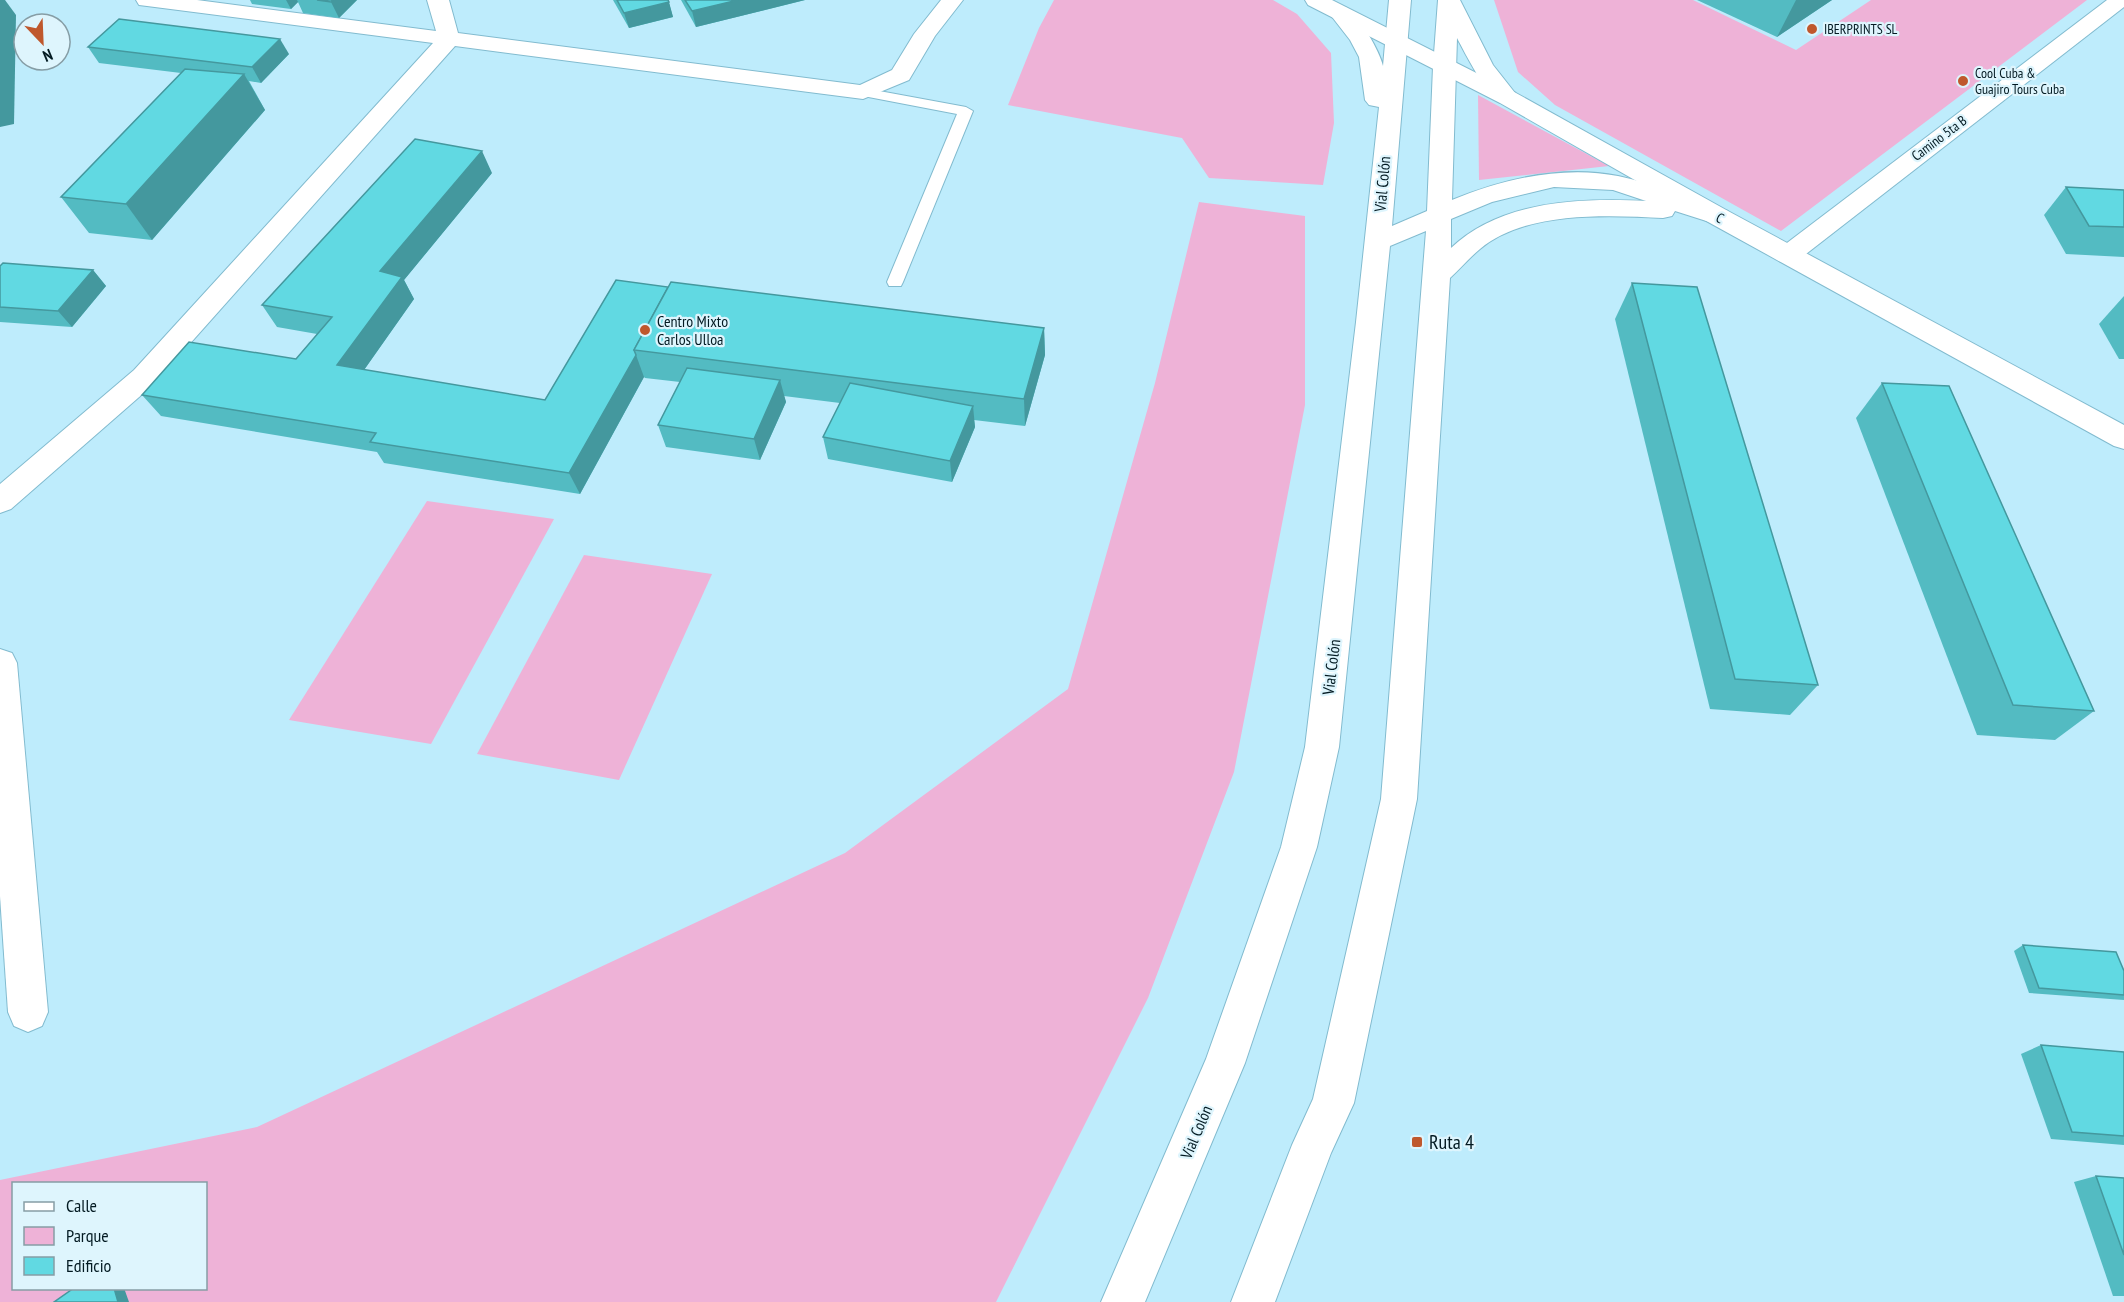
<svg xmlns="http://www.w3.org/2000/svg" width="2124" height="1302" viewBox="0 0 2124 1302" font-family="'PT Sans Narrow',sans-serif">
<rect width="100%" height="100%" fill="#beecfc"/>
<g fill="#eeb2d7" fill-rule="evenodd">
<path d="M1054 0H1273L1297 14 1331 53 1334 123 1323 185 1209 178 1182 138 1008 105 1039 28Z"/>
<path d="M1494 0H1693L1796 50 1871 0H2087L1781 231 1555 105 1518 72Z"/>
<path d="M1478 95 1609 166 1479 180Z"/>
<path d="M1199 202 1305 216V405L1234 772 1148 998 996 1302H0V1180L257 1127 845 853 1068 689 1155 383ZM14 1184H206V1288H14Z"/>
<path d="M427 501 554 519 431 744 289 720Z"/>
<path d="M584 555 712 574 619 780 477 754Z"/>
</g>
<g fill="none" stroke-linecap="round" stroke-linejoin="round">
<g stroke="#82bbcf" stroke-width="2">
<path id="service" d="M863 88 966 107 973 111 903 282 901 286H889L887 282 957 114 858 95 856 92Z"/>
</g>
<g stroke="#82bbcf" stroke-width="2">
<g id="minor">
<path d="M136 0H197L436 31 427 0H449L458 33 860 85 892 70 914 34 941 0H963L935 36 909 80 863 99 455 46 154 384 11 509 0 513V484L134 370 433 43 147 6 139 5Z"/>
<path d="M2107 0H2124V7L1797 261 1788 263 1779 261 1775 255 1779 249Z"/>
<path d="M0 649 12 653 17 663 48 1012 42 1026 28 1032 14 1026 8 1012 0 896Z"/>
</g>
</g>
<g stroke="#82bbcf" stroke-width="2">
<path id="tertiary" d="M1305 0H1332L1516 93 1728 211 2124 425V449L2114 446 1710 223 1500 103 1308 5Z"/>
</g>
<g stroke="#82bbcf" stroke-width="2">
<path id="primary" d="M1389 0H1411L1392 226 1427 211 1433 67 1438 0H1460L1493 65 1519 98 1516 103C1511 104 1507 106 1502 103 1487 97 1465 53 1457 38L1452 200C1503 179 1563 165 1618 176 1655 184 1692 200 1728 211L1732 217 1728 223 1719 225 1675 211 1672 216 1663 218C1607 215 1525 211 1480 249 1469 258 1460 269 1450 278L1417 799 1354 1103 1331 1153 1275 1302H1231L1292 1145 1313 1099 1381 799 1426 231 1390 246 1339 747 1317 847 1245 1063 1145 1302H1101L1206 1059 1281 847 1305 747 1356 322 1379 107 1369 105 1365 100 1359 57 1350 40 1329 13 1332 8C1337 7 1342 6 1347 8 1359 15 1380 52 1383 66ZM1554 187 1613 190 1646 201C1581 198 1501 200 1451 248V219L1492 202Z"/>
</g>
<use href="#service" fill="#fff" fill-rule="evenodd"/>
<use href="#minor" fill="#fff" fill-rule="evenodd"/>
<use href="#tertiary" fill="#fff" fill-rule="evenodd"/>
<use href="#primary" fill="#fff" fill-rule="evenodd"/>
</g>
<g fill="#53bbc2">
<path d="M250 0H357L339 18 303 13 298 2 291 9 252 4Z"/>
<path d="M613 0H668L673 17 629 28Z"/>
<path d="M681 0H805L696 27Z"/>
<path d="M1697 0H1832L1777 37Z"/>
<path d="M88 47 289 54 261 83 249 81 265 110 152 240 89 233 61 197 181 73 99 63Z"/>
<path d="M492 173 404 280 414 299 364 370 545 400 668 287 1044 328 1045 355 1025 426 974 420 975 427 952 482 828 459 823 437 840 403 784 396 786 402 760 460 666 447 658 425 680 382 645 378 644 377 580 494 384 463 377 452 161 416 142 395 296 359 317 334 277 327 262 305Z"/>
<path d="M2066 187 2124 190V257L2066 254 2044 215Z"/>
<path d="M0 266 93 270 106 286 72 327 0 322Z"/>
<path d="M1632 283 1818 685 1790 715 1710 709 1615 319Z"/>
<path d="M2124 296V359H2119L2099 324Z"/>
<path d="M1882 383 2094 711 2055 740 1977 735 1856 418Z"/>
<path d="M2023 945 2124 971V1000L2029 993 2014 951Z"/>
<path d="M2041 1045 2124 1052V1145L2051 1139 2021 1054Z"/>
<path d="M2096 1176 2124 1178V1296H2113L2074 1182Z"/>
</g>
<g fill="#44989e">
<path d="M0 0H5L16 15 14 124 0 127Z"/>
<path d="M286 0H297L298 2 291 9Z"/>
<path d="M333 0H357L339 18 331 2Z"/>
<path d="M738 0H805L696 27 692 11Z"/>
<path d="M1796 0H1832L1777 37Z"/>
<path d="M669 2 673 17 629 28 624 13Z"/>
<path d="M280 39 289 54 261 83 252 67Z"/>
<path d="M244 74 265 110 152 240 126 204Z"/>
<path d="M482 151 492 173 404 280 414 299 352 387 337 365 380 271Z"/>
<path d="M93 270 106 286 72 327 58 311Z"/>
<path d="M1044 328 1045 355 1025 426 1024 399Z"/>
<path d="M636 355 644 377 580 494 569 473Z"/>
<path d="M780 380 786 402 760 460 754 439Z"/>
<path d="M973 406 975 427 952 482 950 461Z"/>
<path d="M114 1288H124L129 1302H118Z"/>
</g>
<g fill="#61d9e2" stroke="#44989e" stroke-width="1.5">
<path d="M317 0H333L331 2Z"/>
<path d="M617 0H668L669 2 624 13Z"/>
<path d="M685 0H738L692 11Z"/>
<path d="M119 19 280 39 252 67 88 47Z"/>
<path d="M185 69 244 74 126 204 61 197Z"/>
<path d="M415 139 482 151 380 271 402 277 337 365 545 400 616 280 668 287 634 350 636 355 569 473 370 442 376 433 142 395 189 342 296 359 332 317 262 305Z"/>
<path d="M2066 187 2124 190V227L2089 226Z"/>
<path d="M3 263 93 270 58 311 0 307V266Z"/>
<path d="M671 282 1044 328 1024 399 634 350Z"/>
<path d="M1632 283 1697 287 1818 685 1735 679Z"/>
<path d="M687 368 780 380 754 439 658 425Z"/>
<path d="M850 383 973 406 950 461 823 437Z"/>
<path d="M1882 383 1949 386 2094 711 2013 705Z"/>
<path d="M2023 945 2116 952 2124 971V995L2039 988Z"/>
<path d="M2041 1045 2124 1052V1136L2072 1132Z"/>
<path d="M2096 1176 2124 1178V1255Z"/>
<path d="M74 1288H114L118 1302H54Z"/>
</g>
<g fill="#bf582d" stroke="#def5fd" stroke-width="2">
<circle cx="1812" cy="29" r="6"/>
<circle cx="1963" cy="81" r="6"/>
<circle cx="645" cy="330" r="6"/>
<rect x="1411" y="1136" width="12" height="12" rx="3"/>
</g>
<g text-anchor="middle" dominant-baseline="central" stroke-width="4.5" stroke-linejoin="round" paint-order="stroke">
<g font-size="14" fill="#031a22" stroke="#def5fd" text-anchor="start">
<text x="1824" y="29">IBERPRINTS SL</text>
<text x="1975" y="73">Cool Cuba &amp;<tspan x="1975" dy="16">Guajiro Tours Cuba</tspan></text>
</g>
<g font-size="14" fill="#031a22" stroke="#def5fd">
<text transform="translate(1939 138) rotate(-37)">Camino 5ta B</text>
<text transform="translate(1720 218) rotate(29)">C</text>
</g>
<g font-size="16" fill="#031a22" stroke="#def5fd">
<text transform="translate(1382 184) rotate(-85)">Vial Colón</text>
<text transform="translate(1331 667) rotate(-83)">Vial Colón</text>
<text transform="translate(1196 1132) rotate(-67)">Vial Colón</text>
</g>
<g font-size="16" fill="#031a22" stroke="#def5fd" text-anchor="start">
<text x="657" y="321">Centro Mixto<tspan x="657" dy="18">Carlos Ulloa</tspan></text>
</g>
<g font-size="20" fill="#031a22" stroke="#def5fd" text-anchor="start">
<text x="1429" y="1142">Ruta 4</text>
</g>
</g>
<rect x="12" y="1182" width="195" height="108" fill="#def5fd" stroke="#869da5" stroke-width="1.5"/>
<rect x="24" y="1202" width="30" height="9" fill="#ffffff" stroke="#869da5" stroke-width="1.5"/>
<text x="66" y="1212" font-size="18" fill="#031a22">Calle</text>
<rect x="24" y="1227" width="30" height="18" fill="#eeb2d7" stroke="#869da5" stroke-width="1.5"/>
<text x="66" y="1242" font-size="18" fill="#031a22">Parque</text>
<rect x="24" y="1257" width="30" height="18" fill="#61d9e2" stroke="#869da5" stroke-width="1.5"/>
<text x="66" y="1272" font-size="18" fill="#031a22">Edificio</text>
<g transform="translate(42 42) rotate(157)"><circle r="28" fill="#def5fd" stroke="#869da5" stroke-width="1.5"/>
<path d="M0-4.5L10 22L0 15L-10 22Z" fill="#bf582d"/>
<text y="-9" font-size="16" font-weight="bold" text-anchor="middle" fill="#031a22">N</text>
</g>
</svg>
